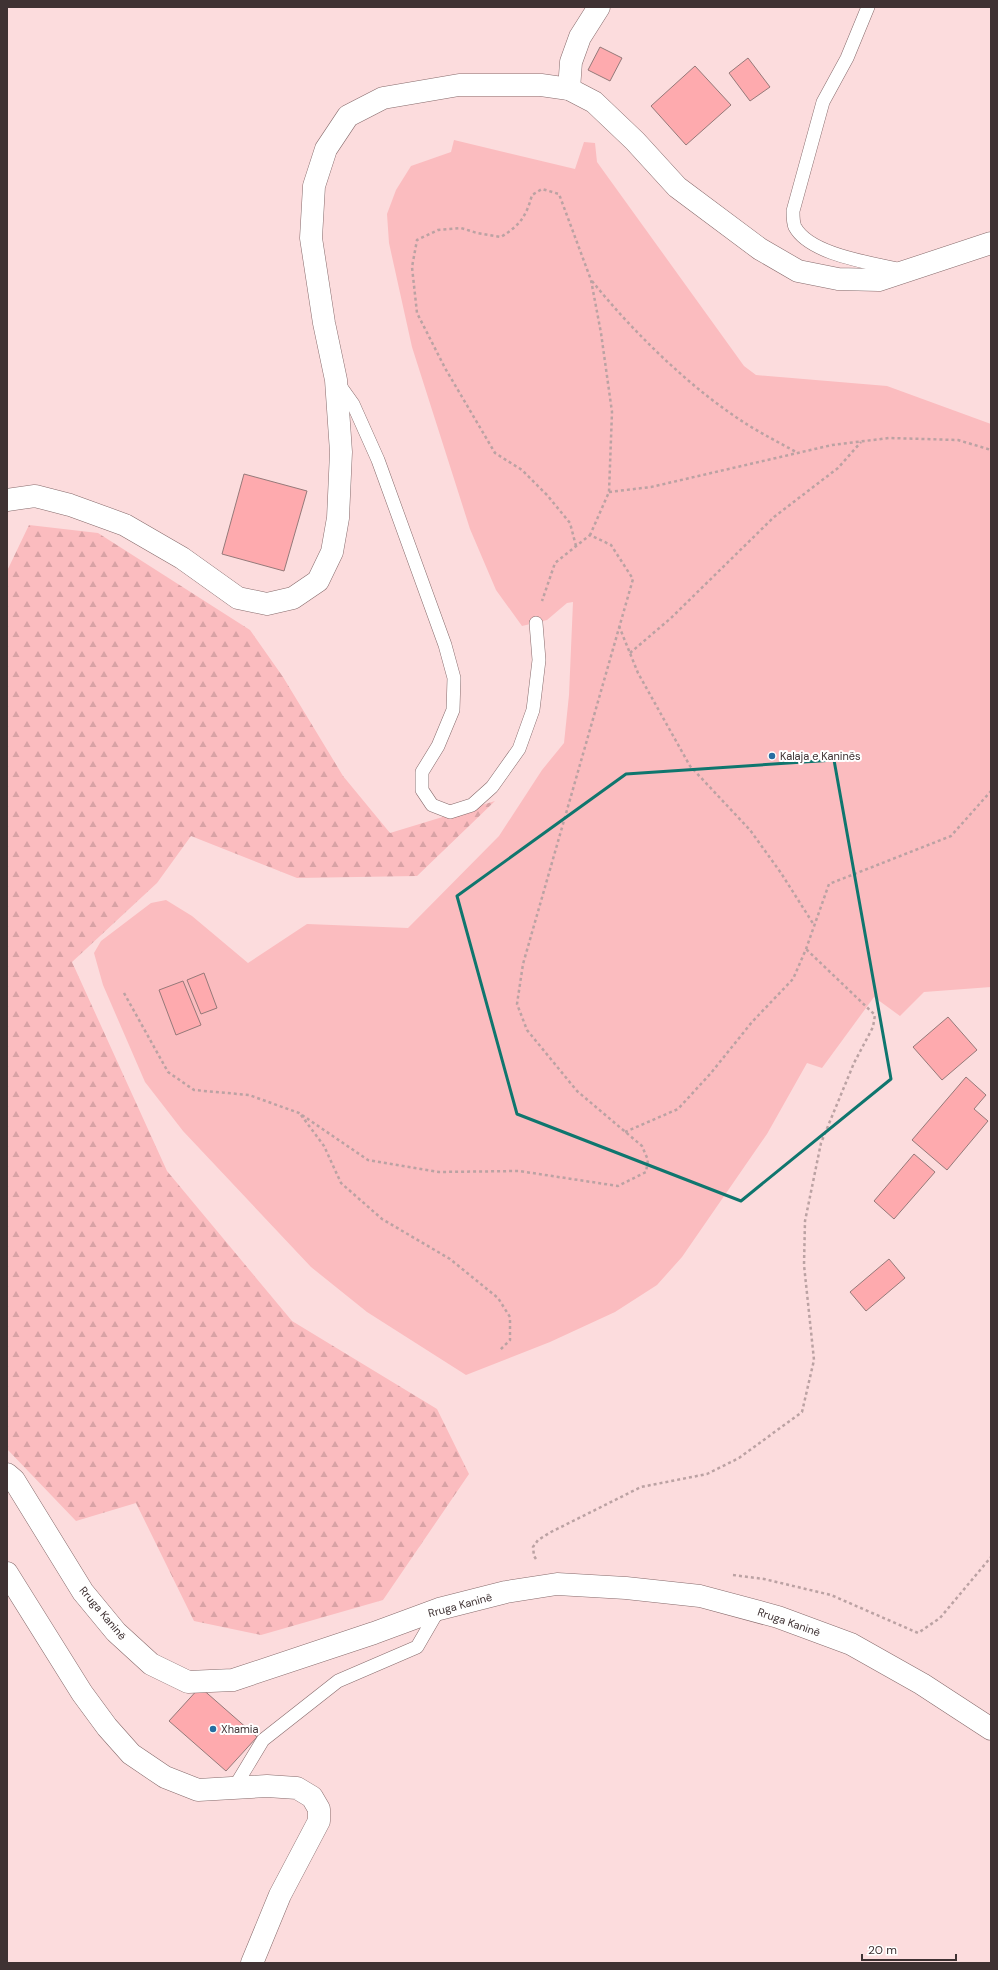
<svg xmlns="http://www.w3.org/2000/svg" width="998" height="1970" viewBox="0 0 998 1970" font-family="'DM Sans',sans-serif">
<defs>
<pattern id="forest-firs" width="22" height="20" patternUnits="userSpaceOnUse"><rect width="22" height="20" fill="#fbbcbf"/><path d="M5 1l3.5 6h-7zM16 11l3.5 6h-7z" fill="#d8a2a5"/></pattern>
</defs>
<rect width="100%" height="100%" fill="#fcdcdd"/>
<path fill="#fbbcbf" d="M454 140 575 169 584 142 595 143 597 162 744 366 756 375 887 386 991 424V987L924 992 900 1016 874 997 822 1068 807 1063 767 1134 682 1257 657 1285 615 1312 550 1342 466 1375 367 1312 311 1267 183 1131 145 1082 103 985 94 953 101 941 151 903 166 900 192 916 248 963 307 924 408 928 499 836 542 770 564 743 569 695 573 602 567 603 547 620 522 626 496 590 470 529 412 347 389 243 387 214 396 190 411 166 451 152Z"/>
<path fill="url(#forest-firs)" d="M29 525 98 533 250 630 283 677 343 776 390 833 495 801 417 876 297 878 191 836 157 883 72 962 167 1171 292 1321 437 1409 469 1474 383 1600 261 1635 194 1621 136 1503 76 1521 7 1449V571Z"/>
<g fill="#feaaae" stroke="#957979">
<path d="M600 47 622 58 610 81 588 70Z"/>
<path d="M748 58 770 87 750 101 729 73Z"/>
<path d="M695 66 731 105 686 145 651 106Z"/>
<path d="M244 474 307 491 284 571 222 554Z"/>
<path d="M204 973 217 1008 201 1014 187 980Z"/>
<path d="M183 981 201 1025 176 1035 159 990Z"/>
<path d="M948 1017 977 1050 942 1080 913 1047Z"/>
<path d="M966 1077 986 1095 974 1109 988 1121 947 1170 912 1140Z"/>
<path d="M914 1154 935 1172 894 1219 874 1201Z"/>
<path d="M889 1259 905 1278 866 1311 850 1292Z"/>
<path d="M200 1687 257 1737 226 1771 169 1721Z"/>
</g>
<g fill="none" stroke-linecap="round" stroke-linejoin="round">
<g stroke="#866a6b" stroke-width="14">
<g id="lane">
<path d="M868 7 847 58 823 102 793 211C793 216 793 223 795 227 810 255 873 263 901 270"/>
<path d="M338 383 353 404 378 460 445 645 454 678 453 710 438 746 422 772V790L432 805 450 812 472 805 492 787 519 749 533 710 539 660 536 623"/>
<path d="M234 1788 263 1740 338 1681 417 1647 439 1609"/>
</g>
</g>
<g stroke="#866a6b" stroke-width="23">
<g id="street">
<path d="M569 89 571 62 580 37 599 7"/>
<path d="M7 500 35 496 70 505 125 525 182 558 238 598 267 604 293 598 318 581 332 552 338 518 341 452 336 380 324 323 311 238 314 186 326 149 348 116 383 98 459 85H541L569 89 594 102 635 141 677 187 760 249 798 271 838 279 879 280 991 243"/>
<path d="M7 1474 14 1480 83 1592 116 1632 151 1664 188 1682 233 1680 374 1633 439 1609 506 1592 557 1584 626 1588 700 1596 778 1617 851 1644 922 1684 991 1729"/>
<path d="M7 1573 82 1693 107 1727 131 1754 165 1777 198 1790 267 1786 297 1788 312 1797 319 1809V1821L280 1895 252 1963"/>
</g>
</g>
<g stroke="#bba2a3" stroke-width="2.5" stroke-dasharray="3 3" stroke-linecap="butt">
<path d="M592 281C633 332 692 390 748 425 764 435 780 443 796 452"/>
<path d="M609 492 651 487 832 445 889 438 958 440 991 450"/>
<path d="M576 546 570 523 547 495 522 470 495 453 445 368 417 313 412 267 417 240 438 230 461 228 477 233 501 237C520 225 526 217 532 195L542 189 559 194 591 280 601 333 612 412 609 492 590 535"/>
<path d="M619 626 638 673 690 766 750 830 781 873 814 925"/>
<path d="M630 653 671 618 774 517 838 468 861 442"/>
<path d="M124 993 168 1072 194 1090 249 1095 299 1113 368 1160 439 1172 519 1171 618 1186 646 1172 648 1160 642 1146 577 1091 527 1030 517 1004 523 964 633 579 611 545 590 535 555 563 542 601"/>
<path d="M301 1115 324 1146 341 1183 382 1219 450 1259 498 1298 510 1317V1340L500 1350"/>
<path d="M625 1132 678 1109 711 1073 752 1022 793 979 806 949 829 884 951 836 991 791"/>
<path d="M536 1559 534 1556 533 1547 538 1540 551 1532 641 1487 707 1474 739 1458 802 1412 814 1360 804 1265 805 1221 821 1143 854 1063 873 1027 875 1015 806 949"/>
<path d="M733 1575 764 1579 831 1595 918 1633 940 1618 991 1557"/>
</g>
<use href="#lane" stroke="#fff" stroke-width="13"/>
<use href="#street" stroke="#fff" stroke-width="22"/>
</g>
<path fill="none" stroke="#0f766e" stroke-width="3" stroke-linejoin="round" d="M834 760 891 1079 741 1201 517 1114 457 896 626 774Z"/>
<g fill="#266ea2" stroke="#fff" stroke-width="1.5">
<circle cx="772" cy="756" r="4"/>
<circle cx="213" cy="1729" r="4"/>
</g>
<g text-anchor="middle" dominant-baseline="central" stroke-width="4" stroke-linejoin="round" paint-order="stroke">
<g font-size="11" fill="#3f3233" stroke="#fff" text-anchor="start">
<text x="780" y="756">Kalaja e Kaninës</text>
<text x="221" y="1729">Xhamia</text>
</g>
<g font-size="11" fill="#3f3233" stroke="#fff">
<text transform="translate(460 1605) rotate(-15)">Rruga Kaninë</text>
<text transform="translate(103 1613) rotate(50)">Rruga Kaninë</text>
<text transform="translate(789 1622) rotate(19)">Rruga Kaninë</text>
</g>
</g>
<rect width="998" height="1970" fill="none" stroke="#3f3233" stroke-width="16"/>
<path d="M862 1954v6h94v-6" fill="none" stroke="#3f3233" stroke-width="2"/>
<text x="868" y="1954" font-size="12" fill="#3f3233" stroke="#ffffff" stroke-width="3" paint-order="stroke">20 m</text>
</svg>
